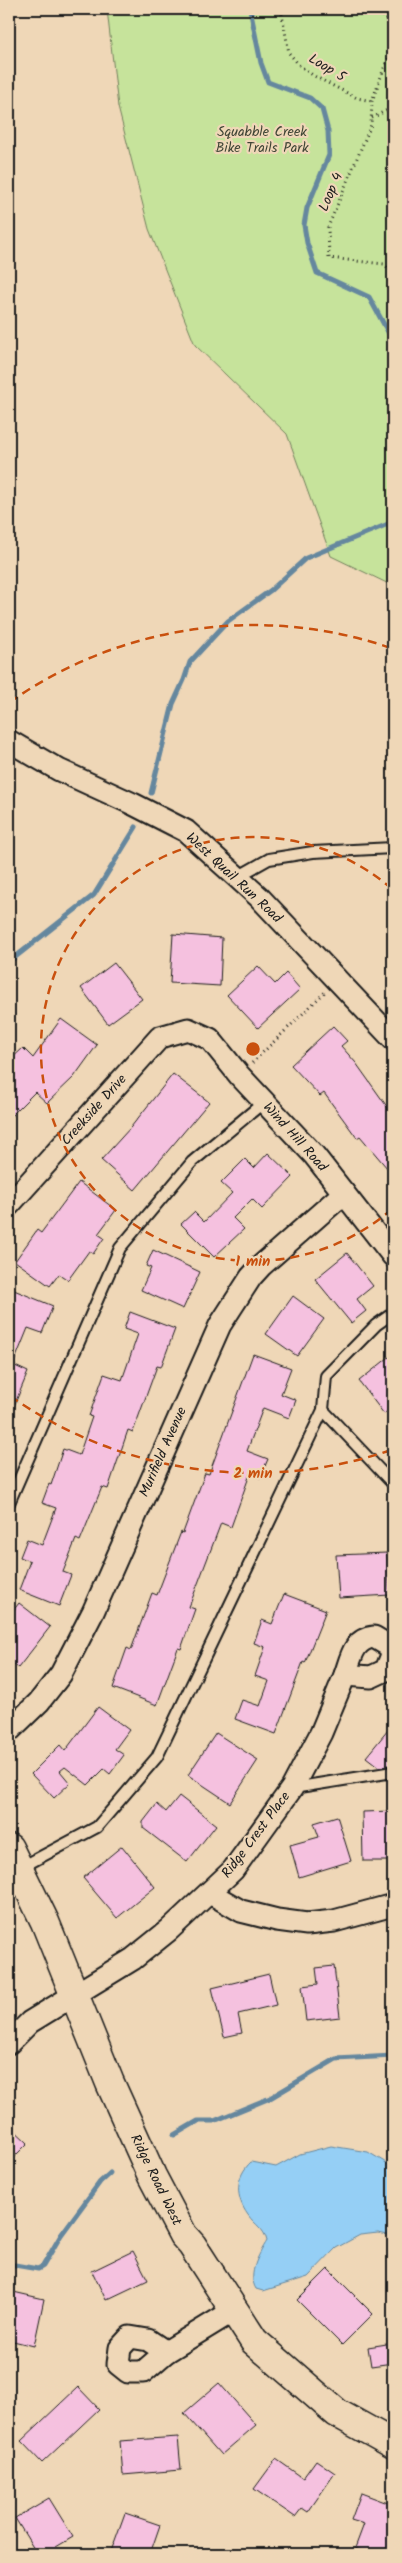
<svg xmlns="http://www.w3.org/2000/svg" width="402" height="2563" viewBox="0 0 402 2563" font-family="Kalam,sans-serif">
<rect width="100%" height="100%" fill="#efd7b7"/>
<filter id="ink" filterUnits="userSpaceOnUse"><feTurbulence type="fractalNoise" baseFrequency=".02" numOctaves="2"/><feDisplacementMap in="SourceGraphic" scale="10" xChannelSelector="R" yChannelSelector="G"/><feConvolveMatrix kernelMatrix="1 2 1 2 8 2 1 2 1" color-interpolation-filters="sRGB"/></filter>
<g filter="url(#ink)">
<path fill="#c6e39b" stroke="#71805c" d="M107 9H393V586L331 556 287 434 195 345 149 229 118 107Z"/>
<path fill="#95cff5" stroke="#65879e" d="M331 2146 368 2152 393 2167V2236L378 2233 360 2235 336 2248 308 2277 263 2291 256 2289C247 2274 259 2254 267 2241 264 2228 255 2225 248 2215 235 2197 235 2177 251 2162L276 2167 300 2154Z"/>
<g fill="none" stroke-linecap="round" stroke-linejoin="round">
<g stroke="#65879e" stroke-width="5">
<path d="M250 9 261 63 268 82 310 98 322 109 328 131 329 155 307 208 304 225 307 243 317 273 369 297 393 341"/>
<path d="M151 793 173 704 184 680 190 662 228 621 271 590 306 558 393 522"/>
<path d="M9 962 94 895 136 827"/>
<path d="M174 2135 198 2121H214L270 2098 336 2059 393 2056"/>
<path d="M9 2264 38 2269 43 2266 61 2235 100 2182 110 2173"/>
</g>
</g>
<g fill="#f5c1df" stroke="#1c1c1c">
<path d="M173 934 222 938 220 986 170 983Z"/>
<path d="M114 963 142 999 108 1024 81 988Z"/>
<path d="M258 966 275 984 286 973 300 989 258 1028 227 995Z"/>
<path d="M61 1019 97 1045 74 1077 47 1103 35 1092 9 1118V1061L23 1048 33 1058Z"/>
<path d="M333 1026 347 1041 341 1046 356 1063 393 1115V1175L360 1136 357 1138 324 1093 320 1096 291 1065Z"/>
<path d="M173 1074 209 1102 135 1190 101 1160 131 1127Z"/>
<path d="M268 1153 293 1177 262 1209 252 1199 233 1218 244 1229 214 1257 181 1224 194 1212 204 1222 232 1193 221 1183 245 1159 254 1168Z"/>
<path d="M79 1182 116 1210 98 1234 104 1238 93 1254 89 1251 68 1280 59 1274 50 1286 15 1261 37 1230 41 1233Z"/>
<path d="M153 1250 200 1272 183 1309 141 1290 151 1268 146 1266Z"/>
<path d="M347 1253 373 1286 357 1299 366 1311 351 1323 315 1279Z"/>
<path d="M9 1288 53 1306 42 1333 28 1328 13 1365 28 1372 9 1418Z"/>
<path d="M293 1296 324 1319 297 1356 266 1334Z"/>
<path d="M130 1312 175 1329 161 1367 157 1366 133 1432 128 1430 108 1489 102 1487 80 1541 76 1539 63 1572 71 1575 59 1606 19 1590 30 1561 20 1557 27 1539 42 1545 56 1508 42 1503 49 1484 51 1485 63 1449 79 1455 92 1417 89 1416 104 1374 122 1380 138 1334 124 1329Z"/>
<path d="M253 1354 291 1368 281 1394 296 1400 289 1418 263 1408 247 1451 268 1459 260 1478 250 1474 231 1527 221 1523 189 1607 195 1609 181 1649 178 1648 157 1705 113 1688 127 1648 131 1650 152 1593 157 1595 181 1532 183 1533 205 1473 209 1474Z"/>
<path d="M393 1354V1407L384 1414 359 1381Z"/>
<path d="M387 1553 390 1595 339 1598 336 1555Z"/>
<path d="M284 1594 326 1610 305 1663 303 1662 276 1734 235 1719 242 1700 260 1706 269 1681 255 1676 265 1647 254 1643 262 1620 272 1624Z"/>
<path d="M19 1603 50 1627 18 1668 9 1660V1616Z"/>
<path d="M98 1707 129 1730 115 1749 124 1755 110 1774 104 1769 88 1785 65 1767 60 1771 70 1783 54 1798 31 1774 60 1745 65 1751Z"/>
<path d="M393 1724V1759L388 1766 379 1767 366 1757Z"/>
<path d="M216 1733 258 1760 230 1803 188 1775Z"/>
<path d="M179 1796 216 1825 187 1862 143 1828V1822L157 1804 166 1812Z"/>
<path d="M393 1811V1861H363L362 1812Z"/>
<path d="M337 1816 351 1861 299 1877 290 1845 319 1837 314 1823Z"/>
<path d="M122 1846 155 1887 117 1918 83 1878Z"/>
<path d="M334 1966 340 2017 306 2021 302 1986 318 1984 316 1968Z"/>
<path d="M269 1974 276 2005 238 2014 242 2033 224 2037 212 1988Z"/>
<path d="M9 2125 28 2143 9 2162Z"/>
<path d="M133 2251 148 2280 106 2300 92 2271Z"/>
<path d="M328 2269 373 2314 342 2345 297 2300Z"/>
<path d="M9 2291 44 2299 34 2346 9 2340Z"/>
<path d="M393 2343V2363L371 2366 368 2347Z"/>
<path d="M219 2383 256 2425 221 2455 184 2413Z"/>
<path d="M78 2387 99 2409 42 2463 21 2441Z"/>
<path d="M178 2437 181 2470 123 2475 120 2441Z"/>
<path d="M276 2459 303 2478 316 2460 335 2473 308 2512 302 2508 295 2517 254 2489Z"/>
<path d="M361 2493 393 2505V2548L391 2554H371L355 2548 364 2524 351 2520Z"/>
<path d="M49 2498 73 2537 56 2547 61 2554H37L15 2518Z"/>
<path d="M125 2513 160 2525 150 2554H110Z"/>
</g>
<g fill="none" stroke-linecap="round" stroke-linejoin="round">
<g stroke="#1c1c1c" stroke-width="14">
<g id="lane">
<path d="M237 877 269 859 313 852 393 848"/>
<path d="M393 1313 376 1325 326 1376 323 1410 393 1484"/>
<path d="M9 1503 120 1248 192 1162 264 1102"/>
<path d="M293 1788 393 1772"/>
<path d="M20 1868 97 1827 157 1757 323 1410"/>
</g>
</g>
<g stroke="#1c1c1c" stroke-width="25">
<g id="street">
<path d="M9 741 59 770 133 804 186 831 259 897 393 1039"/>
<path d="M9 1205 160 1037 188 1029 210 1039 239 1075 314 1155 393 1256"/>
<path d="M374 1637 389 1646 392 1655 386 1670 371 1677 345 1675C351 1658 353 1639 374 1637Z"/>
<path d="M9 1731 39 1702 61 1674 93 1612 220 1325 251 1277 262 1265 344 1193"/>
<path d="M210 1893 241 1911 277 1920 307 1924 334 1921 393 1905"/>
<path d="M9 2043 30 2022 133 1959 169 1930 233 1870 292 1788 321 1733 345 1675"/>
<path d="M130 2337 148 2340 166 2352 143 2372H128L118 2364 120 2348Z"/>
<path d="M166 2352 233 2311"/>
</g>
</g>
<g stroke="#1c1c1c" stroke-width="31">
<path id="secondary" d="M9 1848 45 1922 110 2083 152 2176 183 2235 192 2245 254 2341 337 2413 393 2444"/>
</g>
<g stroke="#1c1c1c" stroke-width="3" stroke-dasharray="1 4" stroke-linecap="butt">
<path d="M281 9 289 53 299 65 314 76 357 98 372 101"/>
<path d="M349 9 354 13 384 16 387 19 393 17"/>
<path d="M393 57 387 60 372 101 371 125 328 227 329 258 384 264 393 273"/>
<path d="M372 118 393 107"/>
<path d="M252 1063 325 992"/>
</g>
<use href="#lane" stroke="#efd7b7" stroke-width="10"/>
<use href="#street" stroke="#efd7b7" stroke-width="21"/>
<use href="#secondary" stroke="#efd7b7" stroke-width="28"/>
</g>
</g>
<g fill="none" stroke="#c9500e" stroke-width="2.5" stroke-dasharray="9 6">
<path d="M392 1209A212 212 0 1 1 392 889"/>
<path d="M391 1450A424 424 0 0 1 10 1396M10 702A424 424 0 0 1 391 648"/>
</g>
<g text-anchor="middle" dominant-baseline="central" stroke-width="4.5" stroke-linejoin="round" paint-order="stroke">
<g font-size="14" fill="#1c1c1c" stroke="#efd7b7">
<text transform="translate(327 68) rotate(31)">Loop 5</text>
<text transform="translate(331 192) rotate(-67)">Loop 4</text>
<text transform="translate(234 878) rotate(43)">West Quail Run Road</text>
<text transform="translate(94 1110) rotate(-48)">Creekside Drive</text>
<text transform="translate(295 1137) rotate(48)">Wind Hill Road</text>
<text transform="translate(163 1452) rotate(-66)">Murifield Avenue</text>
<text transform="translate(256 1835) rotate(-53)">Ridge Crest Place</text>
<text transform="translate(156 2180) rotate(64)">Ridge Road West</text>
</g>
<g font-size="14" fill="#3e4435" stroke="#efd7b7">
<text x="262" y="132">Squabble Creek<tspan x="262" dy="16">Bike Trails Park</tspan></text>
</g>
</g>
<circle cx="253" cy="1049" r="8" fill="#c9500e" stroke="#efd7b7" stroke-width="2.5"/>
<g font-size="15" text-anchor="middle" font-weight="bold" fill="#c9500e" stroke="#efd7b7" stroke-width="4.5" stroke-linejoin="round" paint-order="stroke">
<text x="253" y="1266">1 min</text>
<text x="253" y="1478">2 min</text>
</g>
<rect width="402" height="2563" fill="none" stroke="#efd7b7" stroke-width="30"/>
<rect x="15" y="15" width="372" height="2533" fill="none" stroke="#1c1c1c" stroke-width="2" filter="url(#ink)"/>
</svg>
